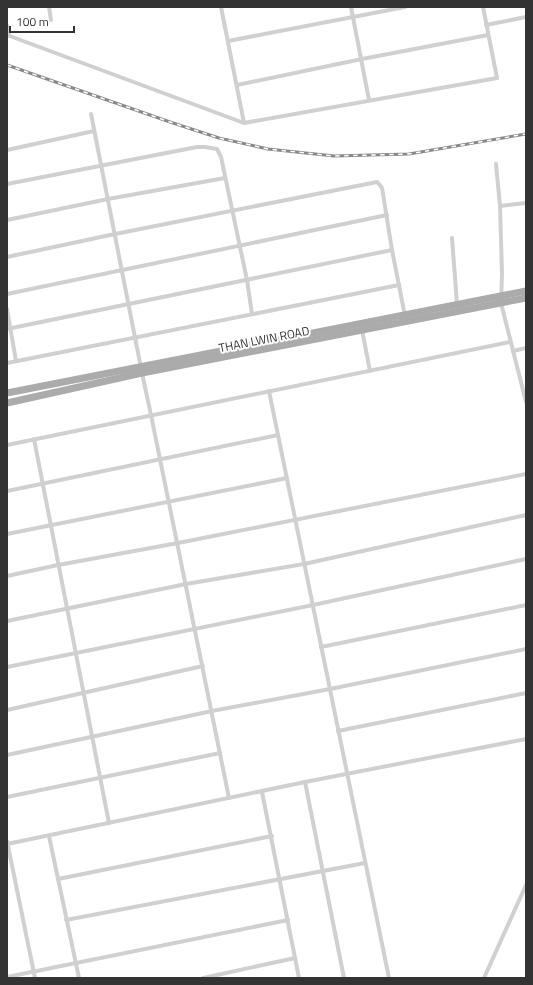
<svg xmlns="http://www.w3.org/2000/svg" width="533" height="985" viewBox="0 0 533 985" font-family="'Titillium Web',sans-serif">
<rect width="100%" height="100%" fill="#fff"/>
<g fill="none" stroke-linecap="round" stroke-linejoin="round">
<g stroke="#d0d0d0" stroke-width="4">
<path d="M49 7 51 20"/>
<path d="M221 7 244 123"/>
<path d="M351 7 369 100"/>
<path d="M7 25 9 36"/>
<path d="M486 25 526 17"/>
<path d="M7 35 244 123 497 78 483 7"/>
<path d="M228 41 405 7"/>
<path d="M237 85 362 59 488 35"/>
<path d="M91 114 142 373 151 415 229 798"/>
<path d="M7 150 94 131"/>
<path d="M496 164 500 206 502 274 501 303 526 402"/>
<path d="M7 184 197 147H205L217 149 221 157 247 280 252 314"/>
<path d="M500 206 526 203"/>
<path d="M7 220 108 199 225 178"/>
<path d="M452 238 457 304"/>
<path d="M7 257 115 234 377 182 379 184 382 188 392 250 405 316"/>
<path d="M7 294 387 215"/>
<path d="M7 309 16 361"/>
<path d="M7 329 392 250"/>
<path d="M362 330 370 371"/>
<path d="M513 351 526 348"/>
<path d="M7 363 399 285"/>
<path d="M269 391 389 978"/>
<path d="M34 439 109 823"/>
<path d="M7 445 510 342"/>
<path d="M7 491 278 435"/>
<path d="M7 534 287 478"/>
<path d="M7 576 58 565 178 543 526 474"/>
<path d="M7 621 186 584 304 564 526 515"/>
<path d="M321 647 526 605"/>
<path d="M7 667 313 605 526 559"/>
<path d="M7 710 203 666"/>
<path d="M338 731 526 693"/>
<path d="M7 755 212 711 330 689 526 649"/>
<path d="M305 782 344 978"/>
<path d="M262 792 299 978"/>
<path d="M7 797 220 753"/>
<path d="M49 836 79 978"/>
<path d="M7 841 35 978"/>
<path d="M7 844 305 782 526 739"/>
<path d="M58 879 272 836"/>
<path d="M66 920 365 863"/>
<path d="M7 977 288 920"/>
<path d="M203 978 295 958"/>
<path d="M484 978 526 885"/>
</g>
<g stroke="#ababab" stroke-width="7">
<path d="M7 393 526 291"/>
<path d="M7 403 142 373 526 298"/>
</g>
<g stroke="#888" stroke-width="3">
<path id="rail" d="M7 65 170 122 219 138 268 149 334 156 409 154 526 134"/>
</g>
<use href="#rail" stroke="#fff" stroke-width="1.5" stroke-dasharray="4.5" stroke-linecap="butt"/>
</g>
<g text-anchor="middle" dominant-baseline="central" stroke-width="4" stroke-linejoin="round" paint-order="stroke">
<g font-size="12" fill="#333" stroke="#fff">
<text transform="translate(264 339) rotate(-11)">THAN LWIN ROAD</text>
</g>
</g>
<rect width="533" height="985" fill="none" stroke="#333333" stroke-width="16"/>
<path d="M10 26v6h64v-6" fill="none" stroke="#333333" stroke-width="2"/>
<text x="16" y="26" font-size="12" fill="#333333" stroke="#ffffff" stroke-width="3" paint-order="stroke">100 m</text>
</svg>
